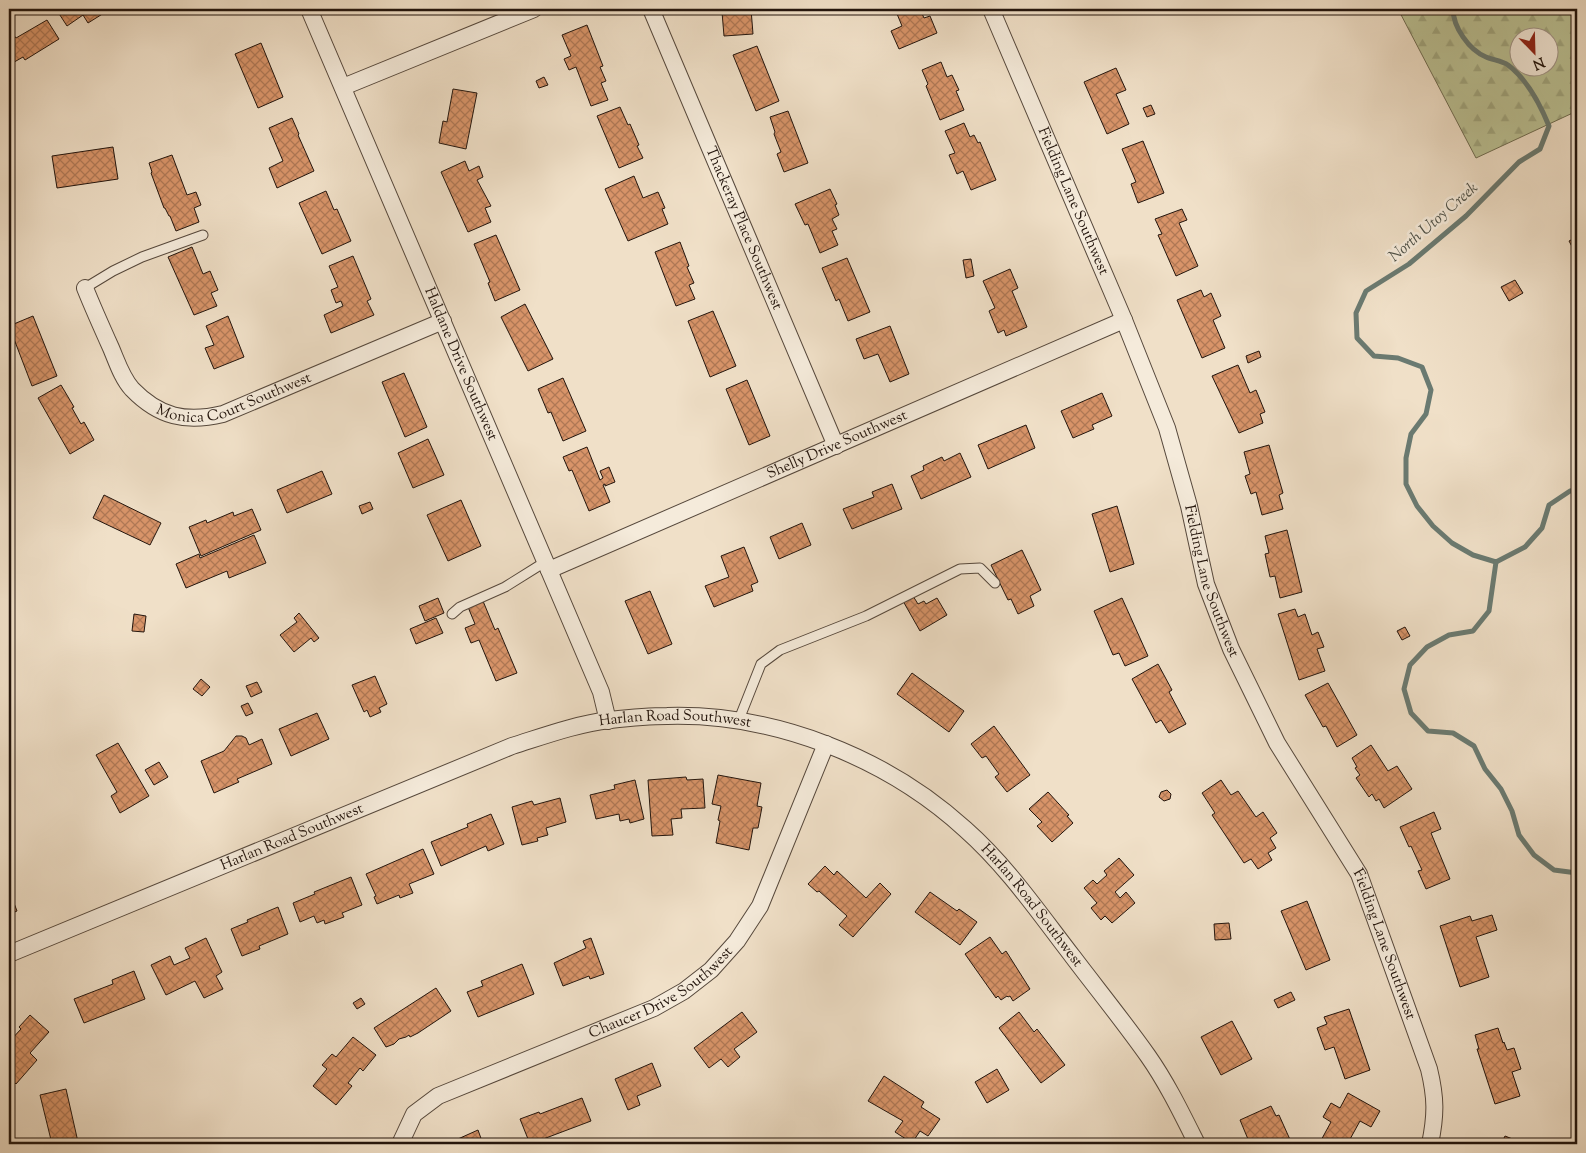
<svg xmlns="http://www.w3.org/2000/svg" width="1586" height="1153" viewBox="0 0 1586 1153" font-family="'Sorts Mill Goudy',serif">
<defs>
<pattern id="forest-firs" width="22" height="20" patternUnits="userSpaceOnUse" patternTransform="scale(1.25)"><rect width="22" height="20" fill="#bbc295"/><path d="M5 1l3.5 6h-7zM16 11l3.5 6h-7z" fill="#a0a67f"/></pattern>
<pattern id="building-cross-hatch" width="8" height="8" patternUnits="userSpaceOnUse" patternTransform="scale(1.25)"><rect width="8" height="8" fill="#d89469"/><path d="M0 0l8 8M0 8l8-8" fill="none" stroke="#af7855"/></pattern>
</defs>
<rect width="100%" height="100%" fill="#f0e0c8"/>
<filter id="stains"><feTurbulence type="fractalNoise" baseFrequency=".004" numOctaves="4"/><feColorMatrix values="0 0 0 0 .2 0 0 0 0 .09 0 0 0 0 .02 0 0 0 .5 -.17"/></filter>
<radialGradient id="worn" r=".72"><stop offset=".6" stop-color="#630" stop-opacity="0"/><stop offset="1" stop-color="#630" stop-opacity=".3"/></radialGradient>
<path fill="url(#forest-firs)" stroke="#6f6c51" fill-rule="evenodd" d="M1398 9H1577V111L1476 158ZM1518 38H1548V68H1518Z"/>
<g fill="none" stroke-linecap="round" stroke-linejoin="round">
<g stroke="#6a7a71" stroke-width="5">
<path d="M1453 9C1453 27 1469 50 1486 57 1493 60 1502 61 1508 65 1528 80 1540 104 1549 126L1540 149 1519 162 1466 216 1409 264 1366 291 1356 313 1357 338 1374 356 1398 358 1422 367 1431 390 1426 414 1411 434 1406 458V484L1417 506 1433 526 1452 543 1473 555 1496 562 1525 547 1542 528 1549 505 1570 491 1577 490"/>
<path d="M1496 562 1489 611 1473 631 1449 635 1427 647 1410 665 1404 689 1411 713 1428 731 1453 733 1474 746 1485 769 1501 789 1512 811 1519 835 1534 855 1554 870 1577 873"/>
</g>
</g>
<g fill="url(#building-cross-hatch)" stroke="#23150d">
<path d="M56 9H102L104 13 88 23 83 15 67 26Z"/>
<path d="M728 9H751L753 34 724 36 722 12 728 11Z"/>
<path d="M895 9H920L924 18 930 16 937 33 899 49 891 31 902 26Z"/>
<path d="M47 20 59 39 25 60 23 57 9 65V35L12 33 16 38Z"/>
<path d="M587 25 603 66 600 67 606 81 601 83 608 100 591 106 576 67 569 70 564 59 571 56 562 35Z"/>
<path d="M261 43 283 97 258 108 235 54Z"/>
<path d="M757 46 779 101 756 111 733 55Z"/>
<path d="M941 62 947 77 952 75 959 90 956 91 964 110 940 120 926 86 928 84 922 70Z"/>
<path d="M1116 68 1126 90 1116 94 1129 124 1107 134 1084 82Z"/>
<path d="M544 77 548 85 539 88 536 81Z"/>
<path d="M453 89 477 93 466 149 439 143 443 121 447 122Z"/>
<path d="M1151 105 1155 114 1147 117 1143 108Z"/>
<path d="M620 107 628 125 630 124 639 145 637 146 643 158 619 168 597 116Z"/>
<path d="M788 111 808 163 784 172 777 154 781 152 774 134 775 132 770 117Z"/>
<path d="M292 118 299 134 298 135 314 171 277 188 269 168 283 161 269 128Z"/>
<path d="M964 123 970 137 974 135 978 143 980 142 996 180 971 190 963 171 957 174 949 155 955 153 945 131Z"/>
<path d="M1143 141 1164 193 1138 203 1131 184 1136 182 1122 149Z"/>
<path d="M113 147 118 179 57 188 52 156Z"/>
<path d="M172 155 187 195 196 192 201 205 194 208 199 222 176 231 170 216H169L165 208H164L151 173 152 172 149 163Z"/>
<path d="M465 161 469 171 479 166 483 177 477 180 491 206 485 208 491 222 468 232 441 172Z"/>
<path d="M634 176 643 198 658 192 665 208 662 209 668 224 628 241 605 189Z"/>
<path d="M830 189 837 204 835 205 839 215 832 219 837 229 832 231 838 245 820 253 808 224 805 225 795 204Z"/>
<path d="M326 191 334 210 337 209 351 241 322 254 299 203Z"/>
<path d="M1182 209 1187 220 1179 223 1198 266 1176 276 1158 235 1162 234 1155 219Z"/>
<path d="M496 235 520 290 495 301 488 283 490 282 474 244Z"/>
<path d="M1577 237V256L1569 241Z"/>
<path d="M680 242 689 266 687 267 694 283 689 285 695 299 676 306 655 252Z"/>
<path d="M192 247 203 274 210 271 218 290 211 293 217 306 194 315 168 257Z"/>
<path d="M353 256 371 299 367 301 374 315 331 333 324 315 343 306 341 301 336 303 331 290 338 287 329 266Z"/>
<path d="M847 258 870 312 848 321 839 299 836 301 822 268Z"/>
<path d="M971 259 974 276 966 278 963 260Z"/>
<path d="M1010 269 1018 288 1012 291 1027 327 1006 336 1004 330 998 333 989 311 995 308 983 281Z"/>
<path d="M1515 280 1523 293 1509 301 1501 287Z"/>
<path d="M1201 290 1204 297 1211 293 1221 316 1213 320 1225 348 1202 358 1177 300Z"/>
<path d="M525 304 553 359 528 371 501 317Z"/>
<path d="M713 311 736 366 710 377 688 321Z"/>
<path d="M33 316 57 376 32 386 9 326Z"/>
<path d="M228 316 244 357 214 369 205 348 214 345 206 326Z"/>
<path d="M890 326 909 374 890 382 878 354 864 359 856 339Z"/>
<path d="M1259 351 1261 357 1248 363 1246 356Z"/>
<path d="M1238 365 1250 393 1256 390 1265 412 1260 414 1263 423 1239 433 1212 376Z"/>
<path d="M404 373 427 427 405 437 382 382Z"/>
<path d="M563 378 586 431 563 441 551 412 548 413 538 389Z"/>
<path d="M747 380 770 436 749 445 726 389Z"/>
<path d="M61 385 74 407 72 408 81 424 84 422 94 440 70 454 38 398Z"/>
<path d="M1102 393 1112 416 1092 425 1094 429 1073 438 1061 411Z"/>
<path d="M1026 425 1035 448 988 469 978 445Z"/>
<path d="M428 439 444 475 413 488 398 453Z"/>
<path d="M1269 445 1283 493 1279 495 1283 509 1262 515 1256 492 1251 494 1245 476 1250 474 1244 452Z"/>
<path d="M587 447 600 480 603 478 600 471 609 467 615 482 605 486V484L603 485 610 502 589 511 572 470 569 471 563 457Z"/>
<path d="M960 453 971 477 921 499 911 476 924 470 923 466 942 457 944 461Z"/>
<path d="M322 471 332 494 287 513 277 490Z"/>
<path d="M892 484 902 509 852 529 843 509 874 497 872 492Z"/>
<path d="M104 495 161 523 150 545 93 518Z"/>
<path d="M461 500 481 546 448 561 427 515Z"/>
<path d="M370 502 373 509 362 514 359 506Z"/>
<path d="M1117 506 1134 564 1110 572 1092 514Z"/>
<path d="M252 509 261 530 201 556 189 527 206 520 207 523 233 512 234 516Z"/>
<path d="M802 523 811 545 779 559 770 537Z"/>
<path d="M1287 530 1302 592 1280 598 1275 576 1270 577 1265 554 1269 553 1265 536Z"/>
<path d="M254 535 266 563 229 578 227 571 186 588 176 564 199 554 200 558Z"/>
<path d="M744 547 758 582 751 585 753 591 714 607 705 586 729 577 721 556Z"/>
<path d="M1022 550 1041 590 1030 596 1034 606 1018 614 1011 599 1008 600 991 565Z"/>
<path d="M650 591 672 644 648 654 625 601Z"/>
<path d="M913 596 918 604 924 601 926 604 937 598 947 615 920 631 903 601Z"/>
<path d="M438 598 444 613 425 621 419 606Z"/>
<path d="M1122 598 1148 656 1125 666 1119 653 1113 655 1094 611Z"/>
<path d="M483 601 495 630 498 628 517 673 496 681 479 640 471 643 465 628 475 624 468 607Z"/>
<path d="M1295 609 1298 617 1305 614 1312 635 1318 632 1324 647 1317 649 1325 671 1299 680 1278 614Z"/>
<path d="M299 613 319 638 314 642 311 638 294 652 280 635 297 622 294 618Z"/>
<path d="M134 614 146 616 144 632 132 631Z"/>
<path d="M436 618 443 633 416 644 410 629Z"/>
<path d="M1405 627 1410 636 1402 640 1397 631Z"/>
<path d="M1158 664 1172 690 1169 692 1186 724 1169 733 1161 720 1156 723 1132 679Z"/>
<path d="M912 673 964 711 949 732 897 694Z"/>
<path d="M375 676 387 704 379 708 381 712 370 717 367 710 364 712 352 685Z"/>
<path d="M201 679 210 687 202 696 193 689Z"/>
<path d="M257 682 262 692 251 697 246 686Z"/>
<path d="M1328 683 1357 735 1337 747 1326 726 1323 727 1305 695Z"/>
<path d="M248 703 253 713 246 716 241 706Z"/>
<path d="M317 713 329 739 291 756 279 729Z"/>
<path d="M994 726 1030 775 1007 792 995 777 999 774 986 756 982 758 971 744Z"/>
<path d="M236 736H242L246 738 249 745 262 739 272 764 237 779 239 782 214 793 201 761 224 751Z"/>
<path d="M118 743 149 796 120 813 111 796 117 792 96 755Z"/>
<path d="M1371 745 1388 771 1397 766 1412 789 1384 808 1379 799 1376 801 1372 794 1369 797 1356 778 1360 775 1355 768 1357 767 1352 758Z"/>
<path d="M159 762 168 777 154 785 145 770Z"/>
<path d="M718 775 761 783 757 806 762 807 758 828H753L749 850 716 843 720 821 718 820 721 806 712 804Z"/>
<path d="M686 777 687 780 703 779 705 808 681 809 682 818 671 819 673 835 652 836 648 780Z"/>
<path d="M635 780 644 819 630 823 629 819 620 821 619 814 596 819 590 795 615 789 614 785Z"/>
<path d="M1221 780 1231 795 1238 791 1256 817 1263 812 1277 833 1270 838 1276 848 1268 853 1272 860 1258 869 1251 859 1244 863 1212 815 1215 813 1202 793Z"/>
<path d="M1167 790 1171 794 1170 799 1164 801 1159 797 1161 792Z"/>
<path d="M1048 792 1069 815 1067 816 1073 823 1052 842 1037 826 1042 822 1029 809Z"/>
<path d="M560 798 566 822 546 828 548 835 537 838 538 841 522 845 512 807 532 801 534 805Z"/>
<path d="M1434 812 1441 829 1431 833 1450 879 1426 889 1418 871 1422 870 1411 846 1409 847 1400 827Z"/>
<path d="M491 814 504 844 488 851 486 846 441 866 431 842 468 827 467 824Z"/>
<path d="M423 849 434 874 409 884 413 893 400 898 399 895 377 904 374 897 376 896 366 874Z"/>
<path d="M1119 858 1134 875 1115 892 1120 898 1126 892 1135 903 1112 923 1105 916 1101 920 1091 908 1097 903 1084 888 1093 880 1097 884 1107 875 1104 871Z"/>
<path d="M825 866 834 875 837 871 866 898 880 883 891 894 853 937 839 925 847 916 819 891 817 892 808 884Z"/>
<path d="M351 877 362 905 342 913 344 917 325 924 324 920 317 923 314 916 300 922 293 903 315 894 314 892Z"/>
<path d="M9 890 17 911 10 914 13 920 9 921Z"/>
<path d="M930 892 957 911 959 909 977 922 960 945 915 912Z"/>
<path d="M1307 901 1330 960 1306 970 1281 911Z"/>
<path d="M278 907 288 934 259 946 260 949 242 956 231 929 248 922 247 920Z"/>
<path d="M1492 915 1497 930 1476 937 1489 977 1460 987 1440 926 1470 916 1472 921Z"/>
<path d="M1229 923 1231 939 1215 940 1214 924Z"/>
<path d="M990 937 1002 954 1006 951 1030 989 1013 1001 1010 996 1008 997 1007 996 1001 1000 998 996 996 998 965 954Z"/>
<path d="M206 938 222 972 216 976 223 989 204 998 195 981 166 995 151 965 170 956 174 965 190 958 185 948Z"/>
<path d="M591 938 604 974 590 979 589 976 563 986 554 963 586 948 583 941Z"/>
<path d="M522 964 534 994 478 1017 467 992 483 986 481 981Z"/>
<path d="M134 971 145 999 84 1023 74 999 113 984 112 980Z"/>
<path d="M436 988 451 1011 418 1033 410 1037 409 1035 406 1037 399 1039 394 1044 386 1047 374 1028Z"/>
<path d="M1291 992 1295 1000 1278 1008 1274 1000Z"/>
<path d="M361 998 365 1004 357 1009 353 1003Z"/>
<path d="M1349 1009 1370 1070 1345 1079 1334 1047 1325 1050 1317 1028 1327 1024 1324 1017Z"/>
<path d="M742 1012 757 1032 734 1049 740 1057 728 1067 721 1059 709 1068 694 1048Z"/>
<path d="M1019 1012 1034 1032 1037 1029 1065 1065 1041 1083 999 1028Z"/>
<path d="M30 1015 49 1032 30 1053 37 1060 16 1084 9 1077V1042L21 1029 19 1027Z"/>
<path d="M1232 1021 1252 1059 1221 1075 1201 1037Z"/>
<path d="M1498 1028 1503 1043 1504 1042 1507 1050 1514 1048 1521 1069 1512 1072 1520 1096 1495 1104 1477 1049H1479L1475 1035Z"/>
<path d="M353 1037 376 1055 363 1071 360 1068 348 1083 352 1086 336 1105 313 1086 327 1069 322 1065 332 1054 336 1057Z"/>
<path d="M652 1063 661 1086 637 1096 640 1105 628 1110 615 1079Z"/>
<path d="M997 1069 1009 1090 987 1103 975 1082Z"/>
<path d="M884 1076 924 1102 921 1107 940 1119 928 1136 920 1131 912 1143 895 1132 903 1121 868 1101Z"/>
<path d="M66 1089 78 1142 72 1143 73 1144H52L40 1095Z"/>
<path d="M1348 1093 1380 1111 1371 1127 1360 1121 1349 1141 1352 1144H1319L1331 1122 1323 1117 1331 1103 1340 1108Z"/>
<path d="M582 1098 591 1121 530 1144 520 1119 539 1112 540 1114Z"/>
<path d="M1271 1106 1276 1116 1279 1115 1292 1144H1250L1240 1120Z"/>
<path d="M478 1130 483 1144H450L449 1143Z"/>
<path d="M1505 1136 1525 1144H1501Z"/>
</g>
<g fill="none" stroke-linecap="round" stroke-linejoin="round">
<g stroke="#56483c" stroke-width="11">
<g id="lane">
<path d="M85 288 113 271 142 257 203 235"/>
<path d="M452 614 460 607 505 587 545 562"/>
<path d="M738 722 761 664 780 650 866 616 960 569 980 568 995 583"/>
</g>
</g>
<g stroke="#56483c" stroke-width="18">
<g id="street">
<path id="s1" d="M309 9 601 692 608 721"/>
<path id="s2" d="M651 9 836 446"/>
<path id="s3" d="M991 9 1124 320 1167 428 1189 506 1206 584 1231 649 1277 743 1359 874 1429 1069C1436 1098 1436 1115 1430 1144"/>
<path d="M343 87 534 9"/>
<path id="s4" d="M85 288C93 308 102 328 111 348 117 362 122 378 132 389 159 417 186 423 223 414L443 321"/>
<path id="s5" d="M549 570 1124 320"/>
<path id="s6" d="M9 954 512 746C544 736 576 724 610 720 628 718 648 716 667 716 774 713 886 757 965 829 1007 866 1039 913 1073 957 1098 990 1124 1022 1148 1056 1167 1083 1182 1114 1197 1144"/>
<path id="s7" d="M400 1144 414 1114 438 1096 654 1008 684 991 711 970 737 941 760 906 826 744"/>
</g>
</g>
<use href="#lane" stroke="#f5ebdb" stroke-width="9"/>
<use href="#street" stroke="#f5ebdb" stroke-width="16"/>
</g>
<g text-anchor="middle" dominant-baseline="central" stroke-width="5" stroke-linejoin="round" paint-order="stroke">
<g font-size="15" fill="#23150d" stroke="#f5ebdb">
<text stroke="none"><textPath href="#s3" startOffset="209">Fielding Lane Southwest</textPath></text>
<text stroke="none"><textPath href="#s2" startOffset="238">Thackeray Place Southwest</textPath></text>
<text stroke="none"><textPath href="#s1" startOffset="386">Haldane Drive Southwest</textPath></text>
<text stroke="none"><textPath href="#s4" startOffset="225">Monica Court Southwest</textPath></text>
<text stroke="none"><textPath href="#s5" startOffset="314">Shelly Drive Southwest</textPath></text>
<text stroke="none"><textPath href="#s3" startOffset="614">Fielding Lane Southwest</textPath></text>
<text stroke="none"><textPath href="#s6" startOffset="711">Harlan Road Southwest</textPath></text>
<text stroke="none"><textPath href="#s6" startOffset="306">Harlan Road Southwest</textPath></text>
<text stroke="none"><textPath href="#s6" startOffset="1131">Harlan Road Southwest</textPath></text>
<text stroke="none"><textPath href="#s3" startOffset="1019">Fielding Lane Southwest</textPath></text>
<text stroke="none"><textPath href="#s7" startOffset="310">Chaucer Drive Southwest</textPath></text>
</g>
<g font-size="16" font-style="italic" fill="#4d5047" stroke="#f5ebdb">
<text transform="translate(1434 223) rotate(-41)">North Utoy Creek</text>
</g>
</g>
<rect width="1586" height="1153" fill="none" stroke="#f0e0c8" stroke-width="30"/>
<rect x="10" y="10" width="1566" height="1133" fill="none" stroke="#23150d" stroke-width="2.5"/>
<rect x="15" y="15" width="1556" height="1123" fill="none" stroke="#23150d"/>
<g transform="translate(1534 52) rotate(157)"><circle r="24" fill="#f5ebdb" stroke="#a19589"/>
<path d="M0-4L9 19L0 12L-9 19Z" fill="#8f2418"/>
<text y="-8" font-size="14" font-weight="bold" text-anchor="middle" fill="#23150d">N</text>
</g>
<rect width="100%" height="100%" filter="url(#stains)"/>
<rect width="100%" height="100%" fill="url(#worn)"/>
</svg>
